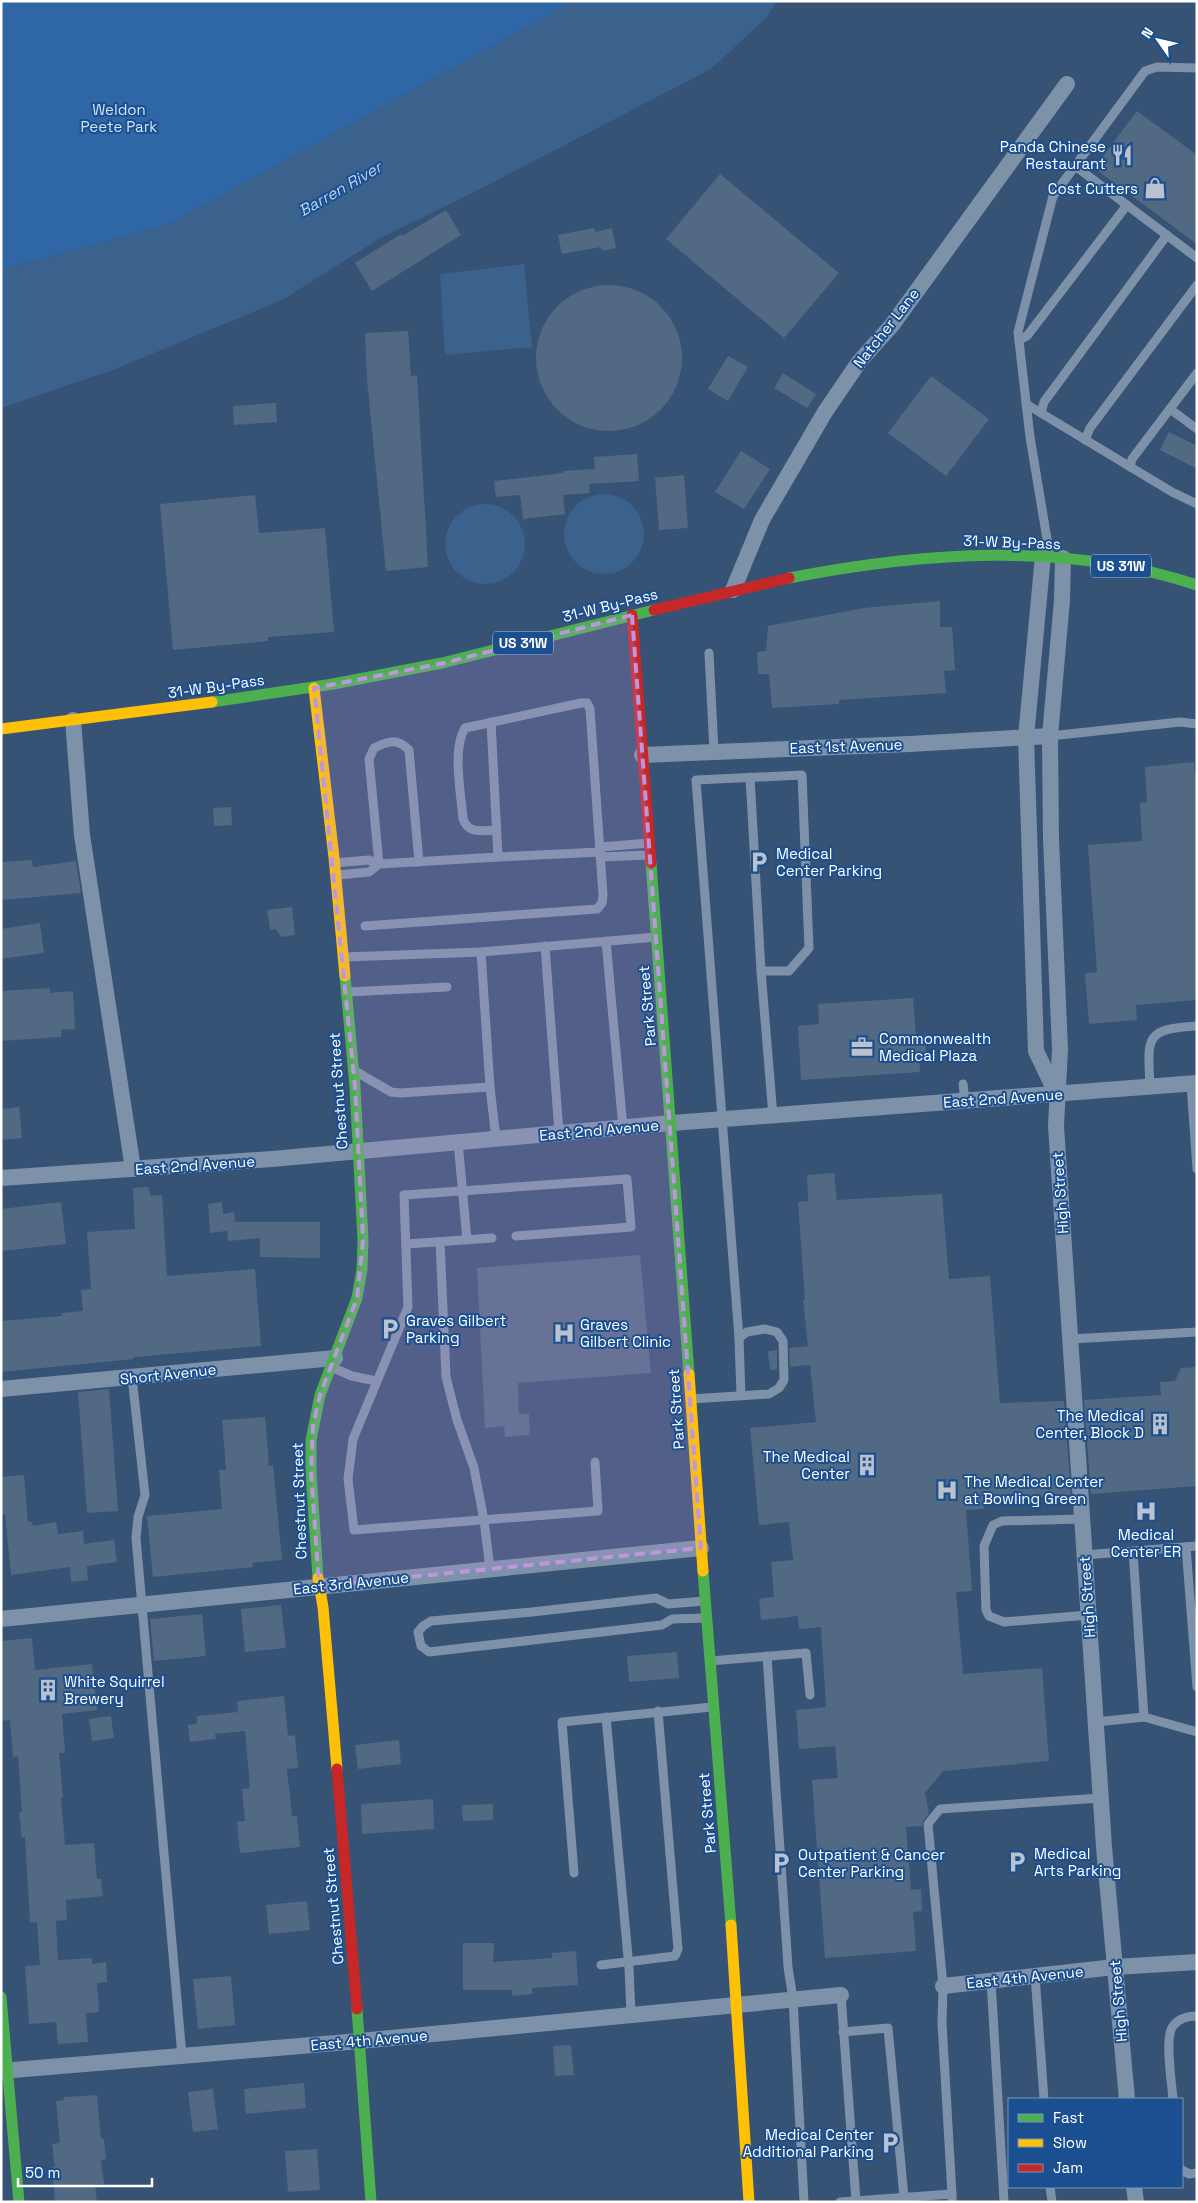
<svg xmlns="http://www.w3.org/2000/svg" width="1198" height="2203" viewBox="0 0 1198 2203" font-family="'Space Grotesk',sans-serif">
<rect width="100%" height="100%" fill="#365274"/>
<path fill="#2f66a5" d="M1 1H574L170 224 1 270Z"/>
<g fill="#3b618d">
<path d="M574 1H777L766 18 711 69 484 187 379 239 284 299 113 370 1 408V270L170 224Z"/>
<path d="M524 264 532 347 445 355 440 274Z"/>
<circle cx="604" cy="534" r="40"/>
<circle cx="485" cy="544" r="40"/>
</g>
<g fill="#526984">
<path d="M1137 111 1197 155V244L1094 168Z"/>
<path d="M720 174 839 273 784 338 666 239Z"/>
<path d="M446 210 461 235 372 291 355 263 401 234 402 236Z"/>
<path d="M594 228 595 232 612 228 616 248 602 251 601 247 562 254 558 235Z"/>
<circle cx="609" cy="358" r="73"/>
<path d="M408 331 411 376 417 375 428 567 386 571 367 380 365 333Z"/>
<path d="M728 356 748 367 728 401 708 389Z"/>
<path d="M783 373 816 394 807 408 774 388Z"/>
<path d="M931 376 989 419 946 476 888 433Z"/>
<path d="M276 403 277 422 234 425 233 406Z"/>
<path d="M1169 432 1197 446V469L1160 450Z"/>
<path d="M741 451 770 469 744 509 715 492Z"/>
<path d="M637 454 639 481 589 484 590 493 563 495 565 514 523 519 520 495 496 497 494 481 563 473V471L595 469 594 457Z"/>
<path d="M684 475 688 528 659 530 655 478Z"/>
<path d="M255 495 259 533 325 528 334 632 268 637V641L173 650 160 504Z"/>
<path d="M940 601V627H952L955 670 944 671 946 693 839 700V704L772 708 769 674H758L757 652 766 651 768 626 864 608Z"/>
<path d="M1194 762 1195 773 1197 774V1000L1136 1005 1137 1020 1089 1024 1085 973 1097 972 1088 845 1142 841 1140 803 1147 802 1145 767Z"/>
<path d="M231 807 232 825 214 826 213 808Z"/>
<path d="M32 860 33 867 76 861 81 893 1 900V862Z"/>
<path d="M292 907 295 935 281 937 276 929 270 930 267 910Z"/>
<path d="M40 923 44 953 1 959V929Z"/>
<path d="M50 988V993L73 991 75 1029 61 1030V1037L1 1041V991Z"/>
<path d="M913 998 916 1038 925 1037 926 1057H919L920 1072 801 1080 798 1026 819 1024 818 1004Z"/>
<path d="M19 1107 22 1138 1 1140V1109Z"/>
<path d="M834 1173 837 1200 942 1194 949 1279 990 1276 1000 1403 1064 1401 1071 1495 984 1501V1509L966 1510 972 1591 956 1592 963 1674 1042 1668 1049 1761 943 1771 925 1793 929 1813 923 1821 922 1826 906 1827 911 1890 921 1889 922 1911 913 1912 916 1951 825 1958 812 1780 838 1778 835 1746 799 1749 796 1710 826 1707 821 1627 799 1629 798 1616 761 1620 759 1599 774 1597 771 1562 793 1560 789 1522 759 1525 750 1428 816 1422 810 1365 790 1367 789 1348 808 1346 803 1300H805L798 1202 808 1201 807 1175Z"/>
<path d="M148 1187 151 1196 162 1195 167 1276 255 1269 261 1346 134 1357V1359L1 1372V1321L62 1316V1313L83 1311 81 1290 91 1289 87 1232 135 1229 133 1188Z"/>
<path d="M61 1202 66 1244 1 1251V1209Z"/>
<path d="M222 1202 223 1214 234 1212 235 1222H320V1258L260 1257V1238L228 1241 227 1231 210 1233 208 1204Z"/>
<path d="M640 1255 651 1373 518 1383 519 1414H529L530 1435 505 1437 504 1426 485 1428 477 1268Z"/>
<path d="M777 1350V1369L770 1370 768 1351Z"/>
<path d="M1197 1367V1486L1091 1494 1084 1400 1161 1395 1160 1382 1175 1381 1181 1368Z"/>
<path d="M109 1389 118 1511 87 1513 78 1392Z"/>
<path d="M265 1417 269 1466 273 1465 282 1560 252 1563 253 1567 153 1577 147 1516 222 1509 219 1470H226L222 1420Z"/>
<path d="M24 1475 28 1522H32L33 1526 56 1522 58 1534 83 1531 84 1544 114 1540 117 1562 87 1566 88 1580 71 1582 70 1567 11 1575 5 1514H1V1477Z"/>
<path d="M281 1605 286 1648 245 1652 241 1609Z"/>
<path d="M202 1614 206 1656 154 1661 150 1619Z"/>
<path d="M32 1638 35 1670 92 1664 97 1710 62 1714 65 1753H59L63 1798H61L65 1845 94 1843 97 1879H101L103 1896 66 1900 67 1920 56 1921 58 1960 92 1958V1964L106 1962 107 1982 97 1983 99 2012 86 2013 88 2042 58 2044 56 2022 29 2024 25 1966 40 1965 37 1922 30 1923 25 1837 22 1838 19 1813 22 1812 18 1756 13 1757 10 1720 1 1721V1641Z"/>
<path d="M677 1652 679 1678 629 1682 627 1656Z"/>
<path d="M284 1696 288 1736 295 1735 298 1768 287 1769 292 1816H297L300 1847 240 1853 237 1822 245 1821 242 1789 250 1788 245 1731 215 1734 216 1739 190 1742 188 1725 197 1724V1716L238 1712 237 1701Z"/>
<path d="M111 1716 114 1738 92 1741 89 1719Z"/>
<path d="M399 1740 401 1764 358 1769 355 1745Z"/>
<path d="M433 1799 434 1829 362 1834 361 1804Z"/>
<path d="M493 1804V1820L463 1821 462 1805Z"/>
<path d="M307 1901 310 1930 269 1934 266 1905Z"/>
<path d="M463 1943H494L493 1962 552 1958V1953L576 1951 578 1985 532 1988 533 1994 512 1996V1990H463Z"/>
<path d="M231 1976 235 2025 198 2029 193 1979Z"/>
<path d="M571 2045 574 2075 555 2076 553 2046Z"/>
<path d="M304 2083 306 2108 246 2114 244 2089Z"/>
<path d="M213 2089 218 2129 193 2132 188 2092Z"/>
<path d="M97 2095 101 2139H104L106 2159 101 2160 104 2184 95 2185 97 2202H55L52 2167H55L52 2144 60 2143 56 2101 64 2100V2097Z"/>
<path d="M317 2149 320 2190 288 2192 285 2151Z"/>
</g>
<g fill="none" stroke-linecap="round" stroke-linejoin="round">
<g stroke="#7d92a8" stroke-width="9">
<path d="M1075 166 1197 258"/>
<path d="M1019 340 1027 336 1127 205"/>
<path d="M1026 404 1172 492 1197 504"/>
<path d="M1170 409 1197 429"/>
<path d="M1041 413 1044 402 1167 235"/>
<path d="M1085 440 1090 428 1197 285"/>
<path d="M1130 467 1132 459 1197 373"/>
<path d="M1050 557 1030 437 1018 332 1053 196 1145 71 1157 67 1197 68"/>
<path d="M709 653 714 752"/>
<path d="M491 722 498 857 600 852"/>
<path d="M1050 736 1180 722 1197 724"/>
<path d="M750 777 761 971"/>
<path d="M600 847 649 843"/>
<path d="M600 857 650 855"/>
<path d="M419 862 409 750C397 738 388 741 374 748L369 759 379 864 498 857"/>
<path d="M334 863 369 860 379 864 369 872 338 875"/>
<path d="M365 926 597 909 602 903 603 895 590 709 587 703H581L465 728C452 749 461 794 463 819 469 835 482 830 496 830"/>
<path d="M606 941 623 1128"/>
<path d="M545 946 559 1133"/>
<path d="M345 957 481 952"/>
<path d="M348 992 447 987"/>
<path d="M355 1071 391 1092 400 1093 490 1087 481 952 656 937"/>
<path d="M963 1084 965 1101"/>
<path d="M1191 1084 1197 1169"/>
<path d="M490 1087 496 1139"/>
<path d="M1150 1087C1148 1038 1143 1029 1197 1026"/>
<path d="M458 1142 467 1240"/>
<path d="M516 1236 631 1227 627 1179 404 1195 408 1307 353 1439 348 1479 354 1530 598 1511 595 1462"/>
<path d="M440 1242 446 1377 457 1420 474 1468 484 1520 490 1569"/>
<path d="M406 1244 492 1238"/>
<path d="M739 1338 696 780 802 775 809 948 789 971H761L773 1116"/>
<path d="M1070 1339 1197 1332"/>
<path d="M331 1367 352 1376 376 1381"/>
<path d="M132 1377 145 1495 138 1517 136 1538 182 2056"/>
<path d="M691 1399 769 1394 779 1388 784 1380 783 1341 777 1332 765 1329 747 1332 739 1338 741 1396"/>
<path d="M1082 1519 1002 1521 993 1525 984 1546 986 1610 989 1616 1004 1622 1089 1615"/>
<path d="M1186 1547 1197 1687"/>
<path d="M1133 1551 1144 1717"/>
<path d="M1084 1555 1197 1546"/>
<path d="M705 1601 668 1604 656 1598 532 1612 431 1621 423 1626 418 1632 421 1646 429 1652 662 1625 672 1619 705 1618"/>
<path d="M767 1656 788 1967 793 1999 804 2202"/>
<path d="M710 1661 806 1653 810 1695"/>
<path d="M606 1717 629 1968 631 2014"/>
<path d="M1096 1722 1144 1717 1197 1732"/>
<path d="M574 1873 562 1722 712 1707"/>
<path d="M601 1965 675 1956 678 1949 658 1711"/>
<path d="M1035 1975 1044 2099"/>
<path d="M991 1980 1004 2202"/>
<path d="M841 1995 856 2201"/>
<path d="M843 2032 888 2028 904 2197"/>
<path d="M1173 2099C1172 2084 1164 2037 1173 2026 1179 2018 1188 2016 1197 2016"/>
<path d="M1182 2170 1189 2174 1197 2173"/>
<path d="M1050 2187 1052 2202"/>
<path d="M952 2194 942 2023 943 1986 928 1824 940 1809 1101 1798"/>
<path d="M840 2202 952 2194V2202"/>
</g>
<g stroke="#7d92a8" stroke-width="16">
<path d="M1043 556 1026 737 1036 1051 1056 1093"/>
<path d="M1063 558 1062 600 1050 736 1051 839 1060 1049 1056 1126 1104 1847 1127 2099"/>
<path d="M733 590 762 520 825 412 859 362 892 325 1067 84"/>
<path d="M73 720 82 835 133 1169"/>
<path d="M642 755 910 744 1050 736"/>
<path d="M1 1178 272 1159 672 1123 1197 1083"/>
<path d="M1 1389 335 1358"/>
<path d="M1 1619 701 1548"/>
<path d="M943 1986 1115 1967 1197 1962"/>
<path d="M1 2071 360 2041 841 1995"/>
<path d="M1134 2187 1136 2202"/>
</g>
<g stroke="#4caf50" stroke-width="11">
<path d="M789 578C923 552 1065 541 1197 585"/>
<path d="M212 702 333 684 442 663 654 610"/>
<path d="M651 863 689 1374"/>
<path d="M703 1571 731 1925"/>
<path d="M318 1578 311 1472V1440L320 1395 357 1298 362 1269 363 1240 355 1087 345 976"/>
<path d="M1 1997 19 2202"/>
<path d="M357 2009 371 2202"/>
</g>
<g stroke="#ffc107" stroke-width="11">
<path d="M314 688 334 857 345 976"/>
<path d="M1 729 212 702"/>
<path d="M689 1374 703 1571"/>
<path d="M318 1578 323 1607 337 1769"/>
<path d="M731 1925 749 2202"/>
</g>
<g stroke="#c62828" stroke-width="11">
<path d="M654 610 789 578"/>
<path d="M632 615 651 863"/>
<path d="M337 1769 357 2009"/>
</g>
</g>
<path fill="#bd96df" fill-opacity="0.2" stroke="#bd96df" stroke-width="4" stroke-dasharray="10 6" stroke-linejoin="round" d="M632 615 701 1548 319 1586 311 1472 313 1425 320 1395 357 1298 363 1240 355 1087 314 688 444 663Z"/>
<defs>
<g id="restaurant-bare" transform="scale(1.725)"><path d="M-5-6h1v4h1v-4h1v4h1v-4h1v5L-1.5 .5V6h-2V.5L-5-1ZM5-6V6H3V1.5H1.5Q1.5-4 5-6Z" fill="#b9c2ce" stroke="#1b4f8f" stroke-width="2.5" paint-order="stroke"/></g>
<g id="shop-bare" transform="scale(1.725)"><path d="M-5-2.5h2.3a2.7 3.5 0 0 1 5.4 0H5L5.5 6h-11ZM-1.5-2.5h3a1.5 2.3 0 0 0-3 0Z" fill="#b9c2ce" stroke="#1b4f8f" stroke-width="2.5" paint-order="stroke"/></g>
<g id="parking-bare" transform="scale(1.725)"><path d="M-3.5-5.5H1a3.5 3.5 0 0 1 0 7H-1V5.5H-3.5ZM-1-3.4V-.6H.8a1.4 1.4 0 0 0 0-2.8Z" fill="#b9c2ce" stroke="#1b4f8f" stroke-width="2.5" paint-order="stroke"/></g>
<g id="office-bare" transform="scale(1.725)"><path d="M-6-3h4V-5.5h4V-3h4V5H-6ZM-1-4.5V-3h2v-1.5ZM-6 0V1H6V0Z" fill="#b9c2ce" stroke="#1b4f8f" stroke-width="2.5" paint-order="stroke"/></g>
<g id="hospital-bare" transform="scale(1.725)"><path d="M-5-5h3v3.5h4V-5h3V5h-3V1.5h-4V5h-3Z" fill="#b9c2ce" stroke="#1b4f8f" stroke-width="2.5" paint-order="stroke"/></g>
<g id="building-bare" transform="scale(1.725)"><path d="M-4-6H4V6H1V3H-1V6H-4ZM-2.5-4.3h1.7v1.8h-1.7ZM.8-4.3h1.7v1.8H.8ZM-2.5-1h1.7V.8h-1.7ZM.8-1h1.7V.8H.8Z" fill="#b9c2ce" stroke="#1b4f8f" stroke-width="2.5" paint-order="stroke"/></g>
</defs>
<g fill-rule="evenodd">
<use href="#restaurant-bare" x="1122" y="155"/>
<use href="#shop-bare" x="1155" y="188"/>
<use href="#parking-bare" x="759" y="862"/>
<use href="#office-bare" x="862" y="1047"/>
<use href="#parking-bare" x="390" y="1329"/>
<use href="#hospital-bare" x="564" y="1333"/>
<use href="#building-bare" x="1160" y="1424"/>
<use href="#building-bare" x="867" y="1465"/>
<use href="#hospital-bare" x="947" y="1490"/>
<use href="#hospital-bare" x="1146" y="1511"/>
<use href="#building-bare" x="48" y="1690"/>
<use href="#parking-bare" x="1017" y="1862"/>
<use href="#parking-bare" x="781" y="1863"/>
<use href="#parking-bare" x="890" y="2143"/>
</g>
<g text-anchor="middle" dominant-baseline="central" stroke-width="4" stroke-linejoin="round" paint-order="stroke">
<g fill="#1b4f8f" stroke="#bbcadd" stroke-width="1">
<rect x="1091" y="554.5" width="60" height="23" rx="4"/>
<rect x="493" y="631.5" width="60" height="23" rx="4"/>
</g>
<g font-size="14" font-weight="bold" fill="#fff">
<text x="1121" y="566">US 31W</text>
<text x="523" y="643">US 31W</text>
</g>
<g font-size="15" fill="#cfe3fa" stroke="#1b4f8f">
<text x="119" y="109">Weldon<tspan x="119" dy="17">Peete Park</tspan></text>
</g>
<g font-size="15" fill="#fff" stroke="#1b4f8f" text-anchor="start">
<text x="1106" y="146" text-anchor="end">Panda Chinese<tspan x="1106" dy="17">Restaurant</tspan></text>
<text x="1138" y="188" text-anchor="end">Cost Cutters</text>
<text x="776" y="853">Medical<tspan x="776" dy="17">Center Parking</tspan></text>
<text x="879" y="1038">Commonwealth<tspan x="879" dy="17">Medical Plaza</tspan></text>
<text x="406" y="1320">Graves Gilbert<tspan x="406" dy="17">Parking</tspan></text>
<text x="580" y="1324">Graves<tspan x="580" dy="17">Gilbert Clinic</tspan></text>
<text x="1144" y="1415" text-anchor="end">The Medical<tspan x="1144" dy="17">Center, Block D</tspan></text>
<text x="850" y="1456" text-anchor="end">The Medical<tspan x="850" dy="17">Center</tspan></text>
<text x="964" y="1481">The Medical Center<tspan x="964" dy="17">at Bowling Green</tspan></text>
<text x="1146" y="1534" text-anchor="middle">Medical<tspan x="1146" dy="17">Center ER</tspan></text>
<text x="64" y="1681">White Squirrel<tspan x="64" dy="17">Brewery</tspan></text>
<text x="1034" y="1853">Medical<tspan x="1034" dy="17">Arts Parking</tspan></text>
<text x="798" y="1854">Outpatient &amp; Cancer<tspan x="798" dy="17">Center Parking</tspan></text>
<text x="874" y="2134" text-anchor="end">Medical Center<tspan x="874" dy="17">Additional Parking</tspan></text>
</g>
<g font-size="15" fill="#fff" stroke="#1b4f8f">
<text transform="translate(886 328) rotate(-52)">Natcher Lane</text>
<text transform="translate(1012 542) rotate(2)">31-W By-Pass</text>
<text transform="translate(610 605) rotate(-14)">31-W By-Pass</text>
<text transform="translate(216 686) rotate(-8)">31-W By-Pass</text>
<text transform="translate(846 746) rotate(-2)">East 1st Avenue</text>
<text transform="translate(647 1006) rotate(-95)">Park Street</text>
<text transform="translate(338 1091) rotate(-94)">Chestnut Street</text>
<text transform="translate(1003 1098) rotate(-4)">East 2nd Avenue</text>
<text transform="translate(599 1130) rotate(-5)">East 2nd Avenue</text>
<text transform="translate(195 1165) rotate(-4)">East 2nd Avenue</text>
<text transform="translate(1060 1193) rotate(-94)">High Street</text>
<text transform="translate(168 1374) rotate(-6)">Short Avenue</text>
<text transform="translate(676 1409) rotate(-94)">Park Street</text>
<text transform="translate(299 1501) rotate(-92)">Chestnut Street</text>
<text transform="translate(351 1583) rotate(-6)">East 3rd Avenue</text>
<text transform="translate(1087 1597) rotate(-94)">High Street</text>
<text transform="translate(707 1813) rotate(-95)">Park Street</text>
<text transform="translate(333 1906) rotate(-95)">Chestnut Street</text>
<text transform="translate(1025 1977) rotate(-6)">East 4th Avenue</text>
<text transform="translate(1118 2001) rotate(-95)">High Street</text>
<text transform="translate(369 2040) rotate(-5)">East 4th Avenue</text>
</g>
<g font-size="16" font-style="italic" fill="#b5d3f5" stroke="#1b4f8f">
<text transform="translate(340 189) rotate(-30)">Barren River</text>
</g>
</g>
<rect width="1198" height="2203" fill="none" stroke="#ffffff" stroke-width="5"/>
<rect x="1008" y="2098" width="175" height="90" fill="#1b4f8f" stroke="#7695bc"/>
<rect x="1018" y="2114" width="25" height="8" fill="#4caf50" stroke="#7695bc"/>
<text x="1053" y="2123" font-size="15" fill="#ffffff">Fast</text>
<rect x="1018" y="2139" width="25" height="8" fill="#ffc107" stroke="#7695bc"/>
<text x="1053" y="2148" font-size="15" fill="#ffffff">Slow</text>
<rect x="1018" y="2164" width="25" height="8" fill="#c62828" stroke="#7695bc"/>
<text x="1053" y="2173" font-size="15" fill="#ffffff">Jam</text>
<g transform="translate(1158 40) rotate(304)" stroke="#1b4f8f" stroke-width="4" paint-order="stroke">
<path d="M0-4L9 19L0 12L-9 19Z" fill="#ffffff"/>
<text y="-8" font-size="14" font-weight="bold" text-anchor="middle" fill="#ffffff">N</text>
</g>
<path d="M18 2178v8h134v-8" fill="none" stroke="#ffffff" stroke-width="2.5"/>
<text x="25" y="2178" font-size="15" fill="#ffffff" stroke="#1b4f8f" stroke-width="4" paint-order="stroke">50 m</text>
</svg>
